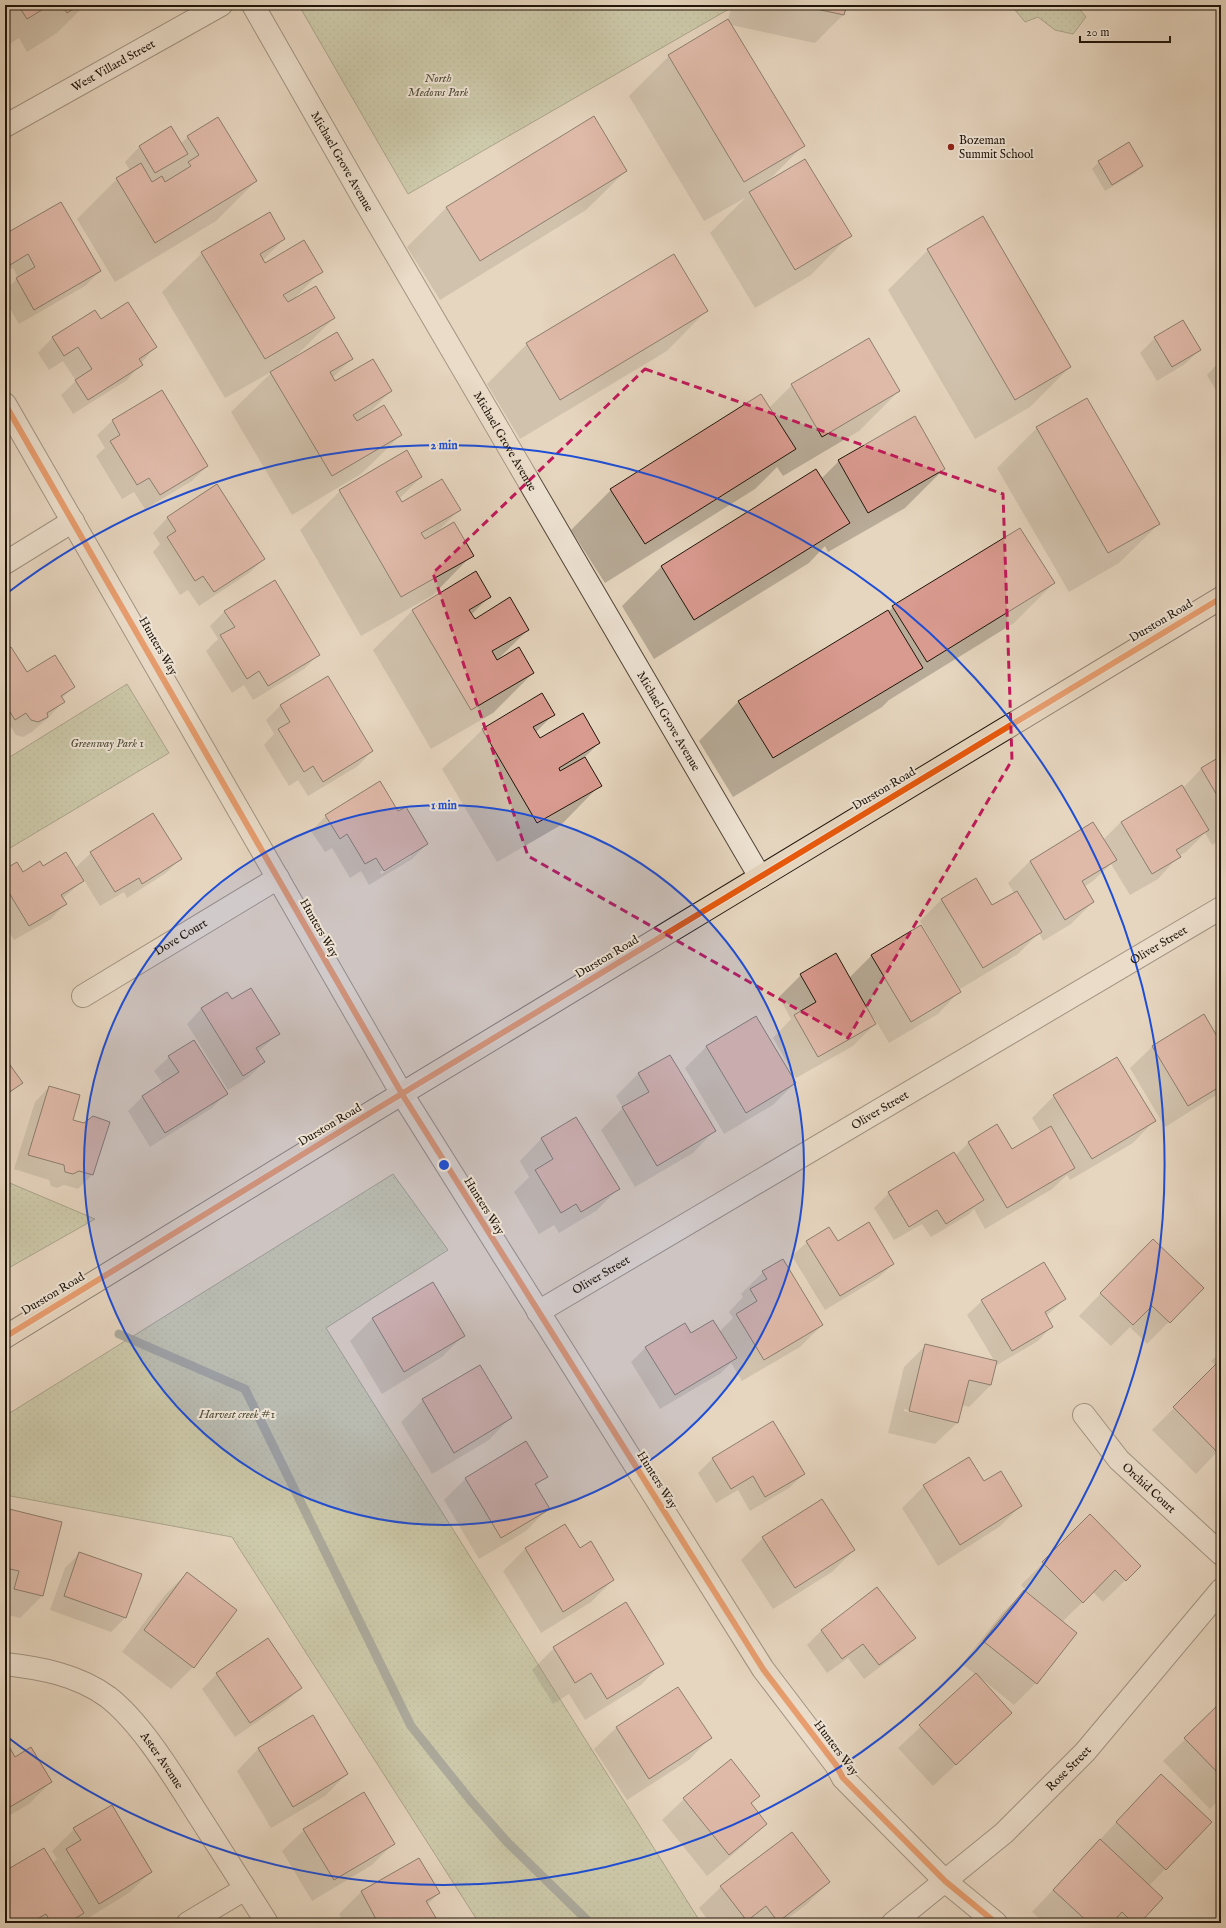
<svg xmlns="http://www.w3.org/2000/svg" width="1226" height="1928" viewBox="0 0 1226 1928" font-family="'IM FELL English',serif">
<defs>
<pattern id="park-dots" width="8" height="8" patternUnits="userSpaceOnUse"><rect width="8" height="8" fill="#b1bf95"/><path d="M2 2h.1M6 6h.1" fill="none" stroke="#98a37f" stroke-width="1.8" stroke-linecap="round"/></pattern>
</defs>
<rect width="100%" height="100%" fill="#e6d6bf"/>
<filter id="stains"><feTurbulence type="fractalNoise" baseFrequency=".005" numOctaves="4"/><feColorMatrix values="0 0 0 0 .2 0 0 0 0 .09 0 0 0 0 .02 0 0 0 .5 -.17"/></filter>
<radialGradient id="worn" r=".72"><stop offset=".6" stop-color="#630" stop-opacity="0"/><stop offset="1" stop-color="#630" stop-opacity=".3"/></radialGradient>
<g fill="url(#park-dots)" stroke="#686a50">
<path d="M307 5H736L408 194 301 9Z"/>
<path d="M1011 5H1076L1086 17 1073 34 1055 30 1038 17 1025 22Z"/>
<path d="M127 684 169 753 5 851V760Z"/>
<path d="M393 1174 448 1250 326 1328 701 1923H479L232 1537 5 1495V1416Z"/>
<path d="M5 1181 95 1219 5 1270Z"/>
</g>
<g fill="#0003" fill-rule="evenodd">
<path d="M5 5H85L57 33 27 52 19 38 5 47Z"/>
<path d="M732 5H846L843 15 815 43 731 25 803 146 768 181 850 235 811 275 755 308 710 233 745 198 704 221 629 96 669 56 728 20Z"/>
<path d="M170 128 180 144 188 137 256 181 216 221 115 282 77 219 117 179 130 171 125 162 139 147Z"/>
<path d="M1099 162 1142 166 1135 173 1105 191 1092 169Z"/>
<path d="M626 171 586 210 440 300 407 247 447 207Z"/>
<path d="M982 218 1070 367 1030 407 975 439 888 290 928 250Z"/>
<path d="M5 235 100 271 85 286 19 324 5 300V290L18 278 13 268 5 273Z"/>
<path d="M284 239 262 261 265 264 321 271 294 299 334 318 293 359H352L332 378 335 383 391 391 366 416 401 435 361 474 292 515 231 412 273 371 225 398 162 292 202 253ZM207 263H209L227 294 226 295Z"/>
<path d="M95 311 100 320 155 347 127 380 73 414 61 395 76 381 63 361 49 370 38 353 52 338Z"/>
<path d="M706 311 667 351 520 439 487 384 527 344Z"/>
<path d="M1155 338 1200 350 1185 364 1157 381 1140 353Z"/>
<path d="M1221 360V399L1207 375Z"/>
<path d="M792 385 899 391 859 431 783 476 777 467 755 489 605 583 571 530 611 490 769 408Z"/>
<path d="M162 391 207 466 192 481 145 509 134 492 122 499 96 456 105 448 97 435 112 421Z"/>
<path d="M1037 428 1159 524 1119 563 1069 592 997 468Z"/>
<path d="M839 461 944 469 905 508 828 552 825 546 809 563 654 659 622 606 661 567 815 470 821 479Z"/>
<path d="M421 477 399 499 402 503 459 510 438 531 472 555 433 595 361 636 300 530 340 491Z"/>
<path d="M217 486 264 559 249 573 199 606 188 590 180 595 153 552 160 544 153 533 167 518Z"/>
<path d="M1020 529 1054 583 1014 623 889 700 882 707 733 797 699 741 739 701 888 612 893 607Z"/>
<path d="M490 596 471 615 474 620 528 630 498 659 533 673 493 713 431 749 373 650 413 610Z"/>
<path d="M225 611 319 654 304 669 253 700 244 685 232 693 206 651 218 639 210 626Z"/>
<path d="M5 652 26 674 74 686 61 699 63 702 49 717 32 732 23 737 16 735 11 727 5 731Z"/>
<path d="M542 695 554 714 535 733 539 740 599 743 584 758 600 785 561 825 497 862 442 769 482 730Z"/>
<path d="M281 705 372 751 358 766 308 796 298 780 289 786 264 745 274 734 266 720Z"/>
<path d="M1221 758V840L1212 845 1205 833 1186 852 1179 856 1158 879 1130 895 1111 864 1093 881 1084 887 1093 902 1071 924 1043 941 1039 933 1018 954 960 989 920 921 942 899 992 907 1014 893 1008 883 1030 861 1093 823 1103 840 1121 822 1183 788 1201 769Z"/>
<path d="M398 813 427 844 412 859 369 885 361 871 350 878 332 848 325 852 311 831 326 816ZM411 853V856L381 874 380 872Z"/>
<path d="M91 853 180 859 166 873 127 898 124 892 100 906 84 880 62 899 65 904 51 919 14 940 5 925V870L23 873 43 867 75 868Z"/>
<path d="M920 926 959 992 938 1014 889 1043 874 1018 872 1019 875 1024 853 1046 796 1078 773 1038 791 1019 779 997 801 975 849 978 871 956Z"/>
<path d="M227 993 232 1001 278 1034 258 1052 264 1062 249 1077 228 1090 187 1024 201 1009Z"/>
<path d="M1221 1001V1012L1217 1005Z"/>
<path d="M1203 1016 1221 1045V1092L1165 1127 1130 1068 1152 1047Z"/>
<path d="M707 1046 795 1083 773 1105 724 1134 685 1068Z"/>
<path d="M670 1056 714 1131 693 1153 635 1187 601 1130 623 1108 616 1096 638 1074Z"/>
<path d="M169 1057 226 1094 212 1108 150 1147 128 1111 143 1096 163 1084 154 1071Z"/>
<path d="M5 1060 22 1082 5 1098Z"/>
<path d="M49 1087 71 1121 92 1175 78 1189 64 1185 57 1188 51 1186 49 1180 14 1169 35 1102Z"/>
<path d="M1054 1096 1154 1121 1133 1143 1070 1180 1067 1175 1052 1189 985 1229 974 1209 968 1215 931 1237 922 1224 894 1240 874 1208 889 1193 955 1156 969 1142 1012 1151 1041 1133 1032 1118Z"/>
<path d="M541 1139 618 1189 596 1211 559 1233 554 1225 539 1234 514 1192 529 1177 520 1161Z"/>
<path d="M807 1242H837L893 1264 878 1278 825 1310 792 1256Z"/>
<path d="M1131 1262 1202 1288 1147 1344 1130 1327 1111 1346 1079 1316Z"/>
<path d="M763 1272 822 1325 800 1347 742 1381 731 1363 721 1373 660 1409 631 1362 646 1347 691 1335 719 1332 733 1318 729 1312 743 1297 741 1294Z"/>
<path d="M433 1283 464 1335 442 1357 382 1394 350 1341 372 1319Z"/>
<path d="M1065 1299 1046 1316 1052 1326 1038 1341 997 1365 996 1362 991 1385 969 1407 961 1405 957 1423 935 1444 888 1433 904 1367 926 1345 995 1362 967 1315 982 1301ZM904 1409 943 1418V1420L904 1411Z"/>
<path d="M1221 1352V1458L1216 1453 1196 1474 1152 1430 1216 1366 1211 1361Z"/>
<path d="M423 1400 510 1418 489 1440 432 1474 401 1422Z"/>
<path d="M713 1458 804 1474 789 1488 750 1511 738 1490 716 1503 698 1473Z"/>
<path d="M546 1476 535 1487 548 1509 526 1531 479 1559 444 1500 466 1478Z"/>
<path d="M984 1482 1021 1506 999 1527 938 1566 902 1508 924 1486Z"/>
<path d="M822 1500 854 1550 832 1572 773 1609 741 1560 763 1538Z"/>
<path d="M5 1509 42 1596 20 1618 5 1614Z"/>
<path d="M1090 1516 1140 1566 1103 1602 1093 1592 1062 1622 1036 1683 1014 1705 981 1678 1011 1713 933 1786 898 1748 976 1675 962 1664 1002 1613 1024 1592 1031 1598 1032 1597 1021 1585Z"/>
<path d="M565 1525 579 1549 613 1580 591 1602 541 1633 503 1571 525 1549Z"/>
<path d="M80 1553 125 1618 111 1632 50 1610 65 1568Z"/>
<path d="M187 1573 193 1667 171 1689 122 1652 165 1595Z"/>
<path d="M877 1588 914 1638 900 1652 864 1679 848 1658 827 1673 807 1645 821 1631Z"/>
<path d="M554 1648 662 1663 641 1685 585 1720 569 1694 553 1704 532 1670Z"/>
<path d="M217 1674 301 1687 286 1702 235 1737 202 1689Z"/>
<path d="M678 1688 710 1738 689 1760 627 1800 594 1749 616 1728Z"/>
<path d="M1221 1704V1798L1210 1809 1163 1761Z"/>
<path d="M312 1717 347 1774 325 1796 271 1828 237 1771 258 1749Z"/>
<path d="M6 1742 15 1758 51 1782 29 1804 5 1818Z"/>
<path d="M1140 1797 1165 1869 1149 1886 1139 1923H1044L1032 1912Z"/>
<path d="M684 1799 766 1823 744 1845 707 1876 662 1820Z"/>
<path d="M74 1829 151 1872 129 1893 80 1923H76L75 1921 73 1923H5V1873L53 1863 57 1859 52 1851Z"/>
<path d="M304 1830 394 1843 372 1865 312 1901 282 1851Z"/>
<path d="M419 1859 439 1893 427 1905 438 1923H345L339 1914 361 1892Z"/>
<path d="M829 1882 807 1904 782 1923H710L699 1908 721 1887Z"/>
</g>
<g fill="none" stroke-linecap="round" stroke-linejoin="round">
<path stroke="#677773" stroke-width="9" d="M119 1334 245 1389 411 1726 471 1801 507 1842 590 1923"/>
</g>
<g fill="#d99a8f" stroke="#1f150b">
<path d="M18 5H50L27 19Z"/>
<path d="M62 5H79L67 13Z"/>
<path d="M798 5H847L844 15Z"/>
<path d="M728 19 805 146 744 182 668 55Z"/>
<path d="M594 116 627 171 480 261 446 207Z"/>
<path d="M218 117 257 181 155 243 116 178 141 163 152 182 162 176 165 182 191 166 188 162 199 155 187 136Z"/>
<path d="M171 126 188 154 155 173 139 146Z"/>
<path d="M1129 142 1143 166 1112 185 1098 161Z"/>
<path d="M805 159 852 236 795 270 749 192Z"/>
<path d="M61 202 101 271 34 310 16 278 35 267 28 254 10 265 5 257V234Z"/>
<path d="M270 212 285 239 260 254 265 263 304 240 323 272 283 295 288 302 316 286 335 318 265 359 201 252Z"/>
<path d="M983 216 1071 367 1015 400 927 249Z"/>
<path d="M674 254 708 311 560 400 526 343Z"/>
<path d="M128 302 157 347 139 359 143 365 88 400 75 380 92 369 78 347 64 356 52 337 95 310 101 319Z"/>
<path d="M1183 320 1201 350 1172 367 1154 337Z"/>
<path d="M337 332 353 359 330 372 335 381 373 359 392 391 353 415 357 421 384 405 402 435 332 476 270 372Z"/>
<path d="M869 338 900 391 822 437 791 384Z"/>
<path d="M162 390 208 466 160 495 149 478 137 485 110 441 120 435 112 420Z"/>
<path d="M761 394 796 449 645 544 610 489Z"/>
<path d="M1087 398 1160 524 1108 553 1036 427Z"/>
<path d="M915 416 945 469 868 513 838 460Z"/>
<path d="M407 450 422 477 396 492 402 502 442 479 461 510 421 533 425 539 454 522 474 556 401 597 339 490Z"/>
<path d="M816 469 850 523 694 620 661 566Z"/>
<path d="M217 484 265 559 214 592 203 576 195 581 167 537 176 531 167 517Z"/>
<path d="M1020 528 1055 583 927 662 892 606Z"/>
<path d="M476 571 491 597 469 610 475 619 510 597 529 630 492 651 497 660 519 647 534 673 471 710 412 610Z"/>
<path d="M275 580 320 655 268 686 259 671 247 679 220 635 235 627 224 611Z"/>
<path d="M888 610 923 668 773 758 738 701Z"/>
<path d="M11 647 27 672 55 655 75 687 61 696 65 702 47 713 48 717 38 722 31 720 26 713 15 720 5 704V650Z"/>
<path d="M328 676 373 751 323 782 313 766 304 772 278 729 290 722 280 705Z"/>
<path d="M542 693 555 715 533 727 540 738 583 713 600 743 559 768 560 771 585 757 602 786 537 823 482 729Z"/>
<path d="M1221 756V802L1201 768Z"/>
<path d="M380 781 398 811 406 807 428 844 384 871 376 858 365 864 347 834 340 839 325 815Z"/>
<path d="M1182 785 1209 830 1176 850 1181 857 1152 874 1121 822Z"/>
<path d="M153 813 182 859 142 884 139 878 115 892 90 852Z"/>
<path d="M1093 822 1117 860 1082 881 1094 902 1065 920 1030 861Z"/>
<path d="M66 852 84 881 61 895 67 904 29 926 5 886V869L17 862 23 872 40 861 43 866Z"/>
<path d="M976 878 992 905 1017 891 1042 932 983 968 941 899Z"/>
<path d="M921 925 961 992 911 1022 871 955Z"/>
<path d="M836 953 876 1024 818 1057 794 1015 816 1002 800 974Z"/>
<path d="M251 988 280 1034 256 1048 265 1062 243 1076 201 1008 227 992 232 999Z"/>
<path d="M1204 1014 1221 1043V1086L1188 1106 1152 1046Z"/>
<path d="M756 1016 796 1083 746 1113 706 1046Z"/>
<path d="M194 1040 228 1094 165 1133 142 1096 179 1072 168 1056Z"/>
<path d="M670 1055 716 1131 657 1166 622 1107 649 1092 638 1073Z"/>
<path d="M1117 1057 1156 1121 1092 1159 1053 1095Z"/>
<path d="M5 1058 23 1083 5 1095Z"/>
<path d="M49 1086 80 1095 73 1120 84 1123 93 1116 110 1122 93 1175 79 1171 73 1174 65 1172 64 1165 28 1155Z"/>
<path d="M576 1117 620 1189 581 1212 576 1204 561 1213 535 1170 553 1159 541 1138Z"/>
<path d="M997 1124 1012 1149 1051 1126 1075 1168 1007 1208 968 1142Z"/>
<path d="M954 1152 984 1200 946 1224 937 1210 909 1227 888 1192Z"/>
<path d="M869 1222 894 1264 840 1296 806 1241 829 1227 838 1241Z"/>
<path d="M1153 1239 1204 1288 1170 1323 1152 1306 1133 1325 1100 1293Z"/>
<path d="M783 1259 823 1325 764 1360 736 1314 757 1301 750 1289 767 1279 762 1271Z"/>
<path d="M1044 1262 1066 1299 1045 1312 1053 1327 1012 1351 981 1300Z"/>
<path d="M433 1282 465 1336 404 1372 372 1318Z"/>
<path d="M713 1320 737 1358 675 1395 645 1347 685 1323 691 1333Z"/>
<path d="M925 1344 997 1361 991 1385 969 1380 958 1423 909 1411Z"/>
<path d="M1216 1364 1221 1369V1450L1218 1453 1173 1407Z"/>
<path d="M480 1365 512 1418 454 1453 422 1399Z"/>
<path d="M773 1421 805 1474 765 1497 753 1476 731 1489 712 1458Z"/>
<path d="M526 1441 548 1477 535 1484 550 1509 501 1538 465 1478Z"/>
<path d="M969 1457 984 1481 1001 1471 1022 1506 960 1545 923 1485Z"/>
<path d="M822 1499 855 1550 795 1588 762 1537Z"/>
<path d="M5 1508 62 1522 43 1596 14 1589 19 1571 5 1568Z"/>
<path d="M1090 1514 1141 1566 1126 1581 1115 1570 1083 1603 1042 1562Z"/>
<path d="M565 1524 580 1548 591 1541 614 1580 563 1612 525 1548Z"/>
<path d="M79 1552 142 1574 126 1618 64 1596Z"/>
<path d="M187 1572 237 1610 194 1668 144 1630Z"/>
<path d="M877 1587 916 1638 879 1665 863 1644 842 1659 821 1630Z"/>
<path d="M1024 1590 1077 1633 1037 1684 983 1641Z"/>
<path d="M626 1602 664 1664 607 1699 591 1673 575 1683 553 1647Z"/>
<path d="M268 1638 302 1688 250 1723 216 1673Z"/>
<path d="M976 1673 1012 1713 956 1765 919 1725Z"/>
<path d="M678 1687 712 1738 649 1779 616 1727Z"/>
<path d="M1221 1702V1776L1184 1738Z"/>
<path d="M313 1715 348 1774 293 1807 258 1748Z"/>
<path d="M6 1741 15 1757 31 1747 52 1782 5 1810Z"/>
<path d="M731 1759 760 1796 751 1803 767 1824 729 1855 683 1798Z"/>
<path d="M1161 1774 1212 1822 1166 1870 1116 1822Z"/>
<path d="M364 1792 395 1844 334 1880 303 1829Z"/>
<path d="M112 1805 152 1872 99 1904 66 1849 81 1840 73 1828Z"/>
<path d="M792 1832 830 1882 778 1922 766 1906 747 1921 720 1886Z"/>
<path d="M1100 1839 1163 1898 1140 1923H1133L1122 1912 1112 1923H1089L1053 1890Z"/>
<path d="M44 1848 84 1913 68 1923H51L46 1914 30 1923H5V1871Z"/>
<path d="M419 1858 440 1893 426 1901 439 1923H378L361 1891Z"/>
</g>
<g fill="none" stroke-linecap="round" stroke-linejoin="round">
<g stroke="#514538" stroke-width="24">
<g id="minor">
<path id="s1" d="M253 5 366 203 760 877"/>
<path id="s2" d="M5 126 221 5"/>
<path d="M5 404 402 1094 763 1669 836 1765 843 1778 945 1881 996 1923"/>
<path d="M5 563 73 521"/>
<path id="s3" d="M83 996 278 878"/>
<path id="s4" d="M538 1312 1221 908"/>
<path id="s5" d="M1084 1415 1119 1460 1221 1554"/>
<path id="s6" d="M5 1664C41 1668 78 1675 108 1697 139 1721 169 1769 190 1802 216 1843 242 1883 267 1923"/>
<path d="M188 1923 245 1889"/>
<path id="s7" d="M893 1923 1004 1833 1085 1752 1221 1590"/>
</g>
</g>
<g stroke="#1f150b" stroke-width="24">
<path id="major" d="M5 1337 375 1110 1221 598"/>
</g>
<use href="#minor" stroke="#efe4d5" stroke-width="22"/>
<use href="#major" stroke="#e6d6bf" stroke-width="22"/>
<g stroke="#efe4d5" stroke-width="8">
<g id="cycleway">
<path d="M5 404 402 1094 763 1669 836 1765 843 1778 945 1881 996 1923"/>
<path d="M5 1337 375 1110 1221 598"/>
</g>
</g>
<use href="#cycleway" stroke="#e8590c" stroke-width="6"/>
</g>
<path d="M0 0H1226V1928H0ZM645 369 1003 494 1012 760 848 1038 528 856 433 573Z" fill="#e6d6bf" fill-opacity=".55" fill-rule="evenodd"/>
<path fill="none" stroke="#c2185b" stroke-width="3" stroke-dasharray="8 5" stroke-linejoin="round" d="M645 369 1003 494 1012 760 848 1038 528 856 433 573Z"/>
<circle cx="444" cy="1165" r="360" fill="#1d4ed8" fill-opacity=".12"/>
<g fill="none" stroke="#1d4ed8" stroke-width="2">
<circle cx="444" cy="1165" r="360"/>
<path d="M6 594A720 720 0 1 1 6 1736"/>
</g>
<circle fill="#8f2418" stroke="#efe4d5" stroke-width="1.5" cx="951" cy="147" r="4"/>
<g text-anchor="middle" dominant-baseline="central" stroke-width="4" stroke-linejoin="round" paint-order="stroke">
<g font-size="12" fill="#1f150b" stroke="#efe4d5">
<text stroke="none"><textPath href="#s2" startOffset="124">West Villard Street</textPath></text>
<text stroke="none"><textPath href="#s1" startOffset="180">Michael Grove Avenue</textPath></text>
<text stroke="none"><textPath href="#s1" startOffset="504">Michael Grove Avenue</textPath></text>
<text transform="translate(1161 621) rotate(-31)">Durston Road</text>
<text transform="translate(158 646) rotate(60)">Hunters Way</text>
<text stroke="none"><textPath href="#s1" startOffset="828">Michael Grove Avenue</textPath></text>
<text transform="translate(884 789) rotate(-31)">Durston Road</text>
<text transform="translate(319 928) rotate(60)">Hunters Way</text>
<text stroke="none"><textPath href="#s3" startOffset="114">Dove Court</textPath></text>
<text stroke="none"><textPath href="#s4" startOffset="721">Oliver Street</textPath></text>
<text transform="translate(607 957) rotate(-31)">Durston Road</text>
<text stroke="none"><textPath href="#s4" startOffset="397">Oliver Street</textPath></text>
<text transform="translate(330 1125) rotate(-31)">Durston Road</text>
<text transform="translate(484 1206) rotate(58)">Hunters Way</text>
<text stroke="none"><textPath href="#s4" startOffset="73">Oliver Street</textPath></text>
<text transform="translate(53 1294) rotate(-31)">Durston Road</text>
<text transform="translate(657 1480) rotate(58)">Hunters Way</text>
<text stroke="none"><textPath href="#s5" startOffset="98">Orchid Court</textPath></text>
<text transform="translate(836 1748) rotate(53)">Hunters Way</text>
<text stroke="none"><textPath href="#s6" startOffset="193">Aster Avenue</textPath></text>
<text stroke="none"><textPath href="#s7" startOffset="234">Rose Street</textPath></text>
</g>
<g font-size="12" font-style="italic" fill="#52503b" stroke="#efe4d5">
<text x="438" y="78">North<tspan x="438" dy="14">Medows Park</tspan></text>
<text x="107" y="743">Greenway Park 1</text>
<text x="237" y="1414">Harvest creek #1</text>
</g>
<g font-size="12" fill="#1f150b" stroke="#efe4d5" text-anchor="start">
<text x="959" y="140">Bozeman<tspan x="959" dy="14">Summit School</tspan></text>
</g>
</g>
<circle cx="444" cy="1165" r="6" fill="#1d4ed8" stroke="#efe4d5" stroke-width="2"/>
<g font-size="12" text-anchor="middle" font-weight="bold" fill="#1d4ed8" stroke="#efe4d5" stroke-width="4" stroke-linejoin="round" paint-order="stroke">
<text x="444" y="449">2 min</text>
<text x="444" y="809">1 min</text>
</g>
<rect width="1226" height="1928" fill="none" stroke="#e6d6bf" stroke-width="20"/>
<rect x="6" y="6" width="1214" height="1916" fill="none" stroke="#1f150b" stroke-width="2"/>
<rect x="10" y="10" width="1206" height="1908" fill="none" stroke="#1f150b"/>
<path d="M1080 36v6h90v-6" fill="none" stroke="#1f150b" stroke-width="2"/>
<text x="1086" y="36" font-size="12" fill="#1f150b" stroke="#efe4d5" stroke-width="3" paint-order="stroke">20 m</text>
<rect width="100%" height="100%" filter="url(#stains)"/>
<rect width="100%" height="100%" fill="url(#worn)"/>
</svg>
